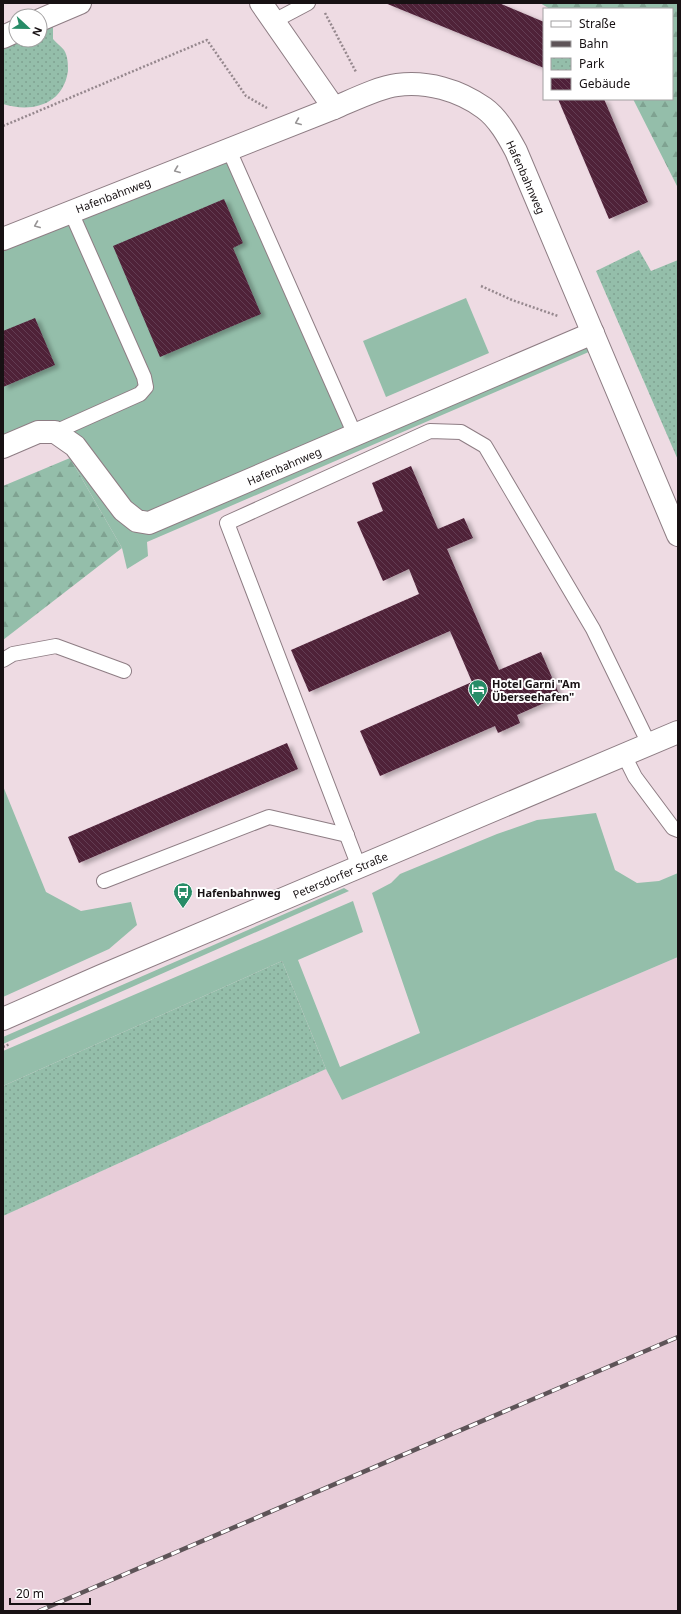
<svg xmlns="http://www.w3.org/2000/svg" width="681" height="1614" viewBox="0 0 681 1614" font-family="'Noto Sans',sans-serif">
<defs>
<pattern id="forest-firs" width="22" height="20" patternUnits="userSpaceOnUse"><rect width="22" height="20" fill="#94beaa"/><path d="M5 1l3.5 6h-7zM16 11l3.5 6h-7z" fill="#7fa291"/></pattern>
<pattern id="park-dots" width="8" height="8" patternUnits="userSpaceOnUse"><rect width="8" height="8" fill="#94beaa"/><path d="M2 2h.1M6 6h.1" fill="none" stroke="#7fa291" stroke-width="1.8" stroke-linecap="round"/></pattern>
<pattern id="building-back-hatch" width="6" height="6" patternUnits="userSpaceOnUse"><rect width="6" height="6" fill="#4f2039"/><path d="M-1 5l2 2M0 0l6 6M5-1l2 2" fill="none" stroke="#643e52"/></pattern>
<filter id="shadow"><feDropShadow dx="4.5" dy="2.5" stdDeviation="2" flood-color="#0004"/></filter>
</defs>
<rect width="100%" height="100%" fill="#eedbe3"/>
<path fill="#e8cdd9" d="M678 957V1611H3V1216L326 1069 342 1100Z"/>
<g fill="#94beaa">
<path d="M229 150 355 435 593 333 598 348 147 542 148 556 127 569 122 548 70 458 75 445 55 432 3 447V239Z"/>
<path d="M466 298 489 353 386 397 363 341Z"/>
<path d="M3 786 46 892 81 911 131 902 137 925 109 949 3 997Z"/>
<path d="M596 813 615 870 637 883 659 881 678 873V957L342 1100 326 1069 282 961 3 1086V1051L353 901 363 932 298 960 340 1067 420 1033 372 893 391 883 400 874 497 834 537 820Z"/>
<path d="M344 888 349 891 3 1044V1037Z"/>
</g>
<g fill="url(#forest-firs)">
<path d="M540 3H678V188L633 99H672V9H550Z"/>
<path d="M70 458 122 548 3 640V486Z"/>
</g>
<g fill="url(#park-dots)">
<path d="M53 15V39C56 43 61 46 64 50 68 56 68 65 68 71 63 105 32 113 3 104V37L16 40H40V20Z"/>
<path d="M639 250 651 271 678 260V460L596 271Z"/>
<path d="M282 961 326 1069 3 1216V1086Z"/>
</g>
<g fill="url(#building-back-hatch)" filter="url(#shadow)">
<path d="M385 3H499L544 22V68Z"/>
<path d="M558 99H604L648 202 609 219Z"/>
<path d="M224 199 243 243 233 248 261 314 160 357 113 246Z"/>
<path d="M35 318 55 365 3 387V331Z"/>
<path d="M411 466 438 529 464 518 473 538 447 549 499 670 541 652 560 696 517 715 520 723 498 733 495 726 380 776 360 731 472 682 450 631 309 692 291 650 419 594 409 569 383 581 357 522 383 511 372 483Z"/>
<path d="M287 743 298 769 79 863 68 837Z"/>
</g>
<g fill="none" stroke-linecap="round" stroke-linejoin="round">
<g stroke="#8e7d84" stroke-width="16">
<g id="lane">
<path d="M274 21 308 3"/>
<path d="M229 150 355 435"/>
<path d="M55 432 140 394 146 387 144 377 71 212"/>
<path d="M3 660 13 654 56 646 124 671"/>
<path d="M624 755 635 777 673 828 678 830"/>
<path d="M359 867 227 523 430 431 461 432 485 446 593 629 649 744"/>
<path d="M104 881 269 817 347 835"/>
</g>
</g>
<g stroke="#8e7d84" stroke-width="24">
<g id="street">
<path d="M261 3 334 108C351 101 379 87 397 85 427 81 459 90 484 108 498 118 508 136 516 151L678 535"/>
<path d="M40 20 80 3"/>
<path d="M3 37 16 31"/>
<path d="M3 239 334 108"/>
<path d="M3 447 38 432H55L75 446 123 510 137 521 149 523 593 333"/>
<path d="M3 1019 101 976 678 732"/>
</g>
</g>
<g stroke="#96888e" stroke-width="2.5" stroke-dasharray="2 2" stroke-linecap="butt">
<path d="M325 13 356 72"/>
<path d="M3 126 207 40 246 96 267 108"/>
<path d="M481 286 512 300 558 316"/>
<path d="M3 1047 10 1044"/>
</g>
<use href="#lane" stroke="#fff" stroke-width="14"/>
<use href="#street" stroke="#fff" stroke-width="22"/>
<g stroke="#5e5458" stroke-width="4.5">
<path id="rail" d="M39 1611 678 1337"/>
</g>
<use href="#rail" stroke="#fff" stroke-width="3" stroke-dasharray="9" stroke-linecap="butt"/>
</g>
<defs><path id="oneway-chevron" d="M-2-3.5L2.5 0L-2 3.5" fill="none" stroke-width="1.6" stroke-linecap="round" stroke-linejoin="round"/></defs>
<g stroke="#979495">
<use href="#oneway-chevron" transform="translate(298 122) rotate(158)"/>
<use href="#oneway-chevron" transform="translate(177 170) rotate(159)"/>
<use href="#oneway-chevron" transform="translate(37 225) rotate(158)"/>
</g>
<defs>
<g id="hotel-pin" transform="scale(1)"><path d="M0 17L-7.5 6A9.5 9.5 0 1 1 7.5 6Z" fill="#278c67" stroke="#fff"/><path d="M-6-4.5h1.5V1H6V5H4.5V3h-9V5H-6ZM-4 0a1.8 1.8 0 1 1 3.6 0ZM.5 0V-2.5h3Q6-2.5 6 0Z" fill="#fff"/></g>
<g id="bus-pin" transform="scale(1)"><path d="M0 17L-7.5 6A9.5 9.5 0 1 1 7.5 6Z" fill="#278c67" stroke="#fff"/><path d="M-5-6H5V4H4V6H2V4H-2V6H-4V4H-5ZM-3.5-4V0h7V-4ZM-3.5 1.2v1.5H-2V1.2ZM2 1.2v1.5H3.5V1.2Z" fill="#fff"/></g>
</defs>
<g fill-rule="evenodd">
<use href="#hotel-pin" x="478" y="689"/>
<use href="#bus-pin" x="183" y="892"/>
</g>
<g text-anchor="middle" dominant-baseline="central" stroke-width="4" stroke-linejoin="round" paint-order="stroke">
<g font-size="11" fill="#171113" stroke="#fff">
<text transform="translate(526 177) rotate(66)">Hafenbahnweg</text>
<text transform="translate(113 195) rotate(-21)">Hafenbahnweg</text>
<text transform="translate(284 466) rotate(-23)">Hafenbahnweg</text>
<text transform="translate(340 875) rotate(-23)">Petersdorfer Straße</text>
</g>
<g font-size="11" font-weight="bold" fill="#171113" stroke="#fff" text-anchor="start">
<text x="492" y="683">Hotel Garni "Am<tspan x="492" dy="13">Überseehafen"</tspan></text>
<text x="197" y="892">Hafenbahnweg</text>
</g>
</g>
<rect width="681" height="1614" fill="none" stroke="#171113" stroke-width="8"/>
<rect x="543" y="8" width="130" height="92" fill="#ffffff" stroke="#a2a0a1"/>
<rect x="551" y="21" width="20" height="6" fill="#ffffff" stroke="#a2a0a1"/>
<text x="579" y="28" font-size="12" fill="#171113">Straße</text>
<rect x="551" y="41" width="20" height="6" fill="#5e5458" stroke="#a2a0a1"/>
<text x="579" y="48" font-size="12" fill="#171113">Bahn</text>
<rect x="551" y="58" width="20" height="12" fill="url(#park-dots)" stroke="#a2a0a1"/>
<text x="579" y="68" font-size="12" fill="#171113">Park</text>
<rect x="551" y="78" width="20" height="12" fill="url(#building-back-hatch)" stroke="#a2a0a1"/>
<text x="579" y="88" font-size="12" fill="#171113">Gebäude</text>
<g transform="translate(28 28) rotate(112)"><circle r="19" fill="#ffffff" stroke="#a2a0a1"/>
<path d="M0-3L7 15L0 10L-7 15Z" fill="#278c67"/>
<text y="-6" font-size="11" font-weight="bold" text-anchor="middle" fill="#171113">N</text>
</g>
<path d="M10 1598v6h80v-6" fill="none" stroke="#171113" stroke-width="2"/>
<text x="16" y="1598" font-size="12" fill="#171113" stroke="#ffffff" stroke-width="3" paint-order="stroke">20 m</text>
</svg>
